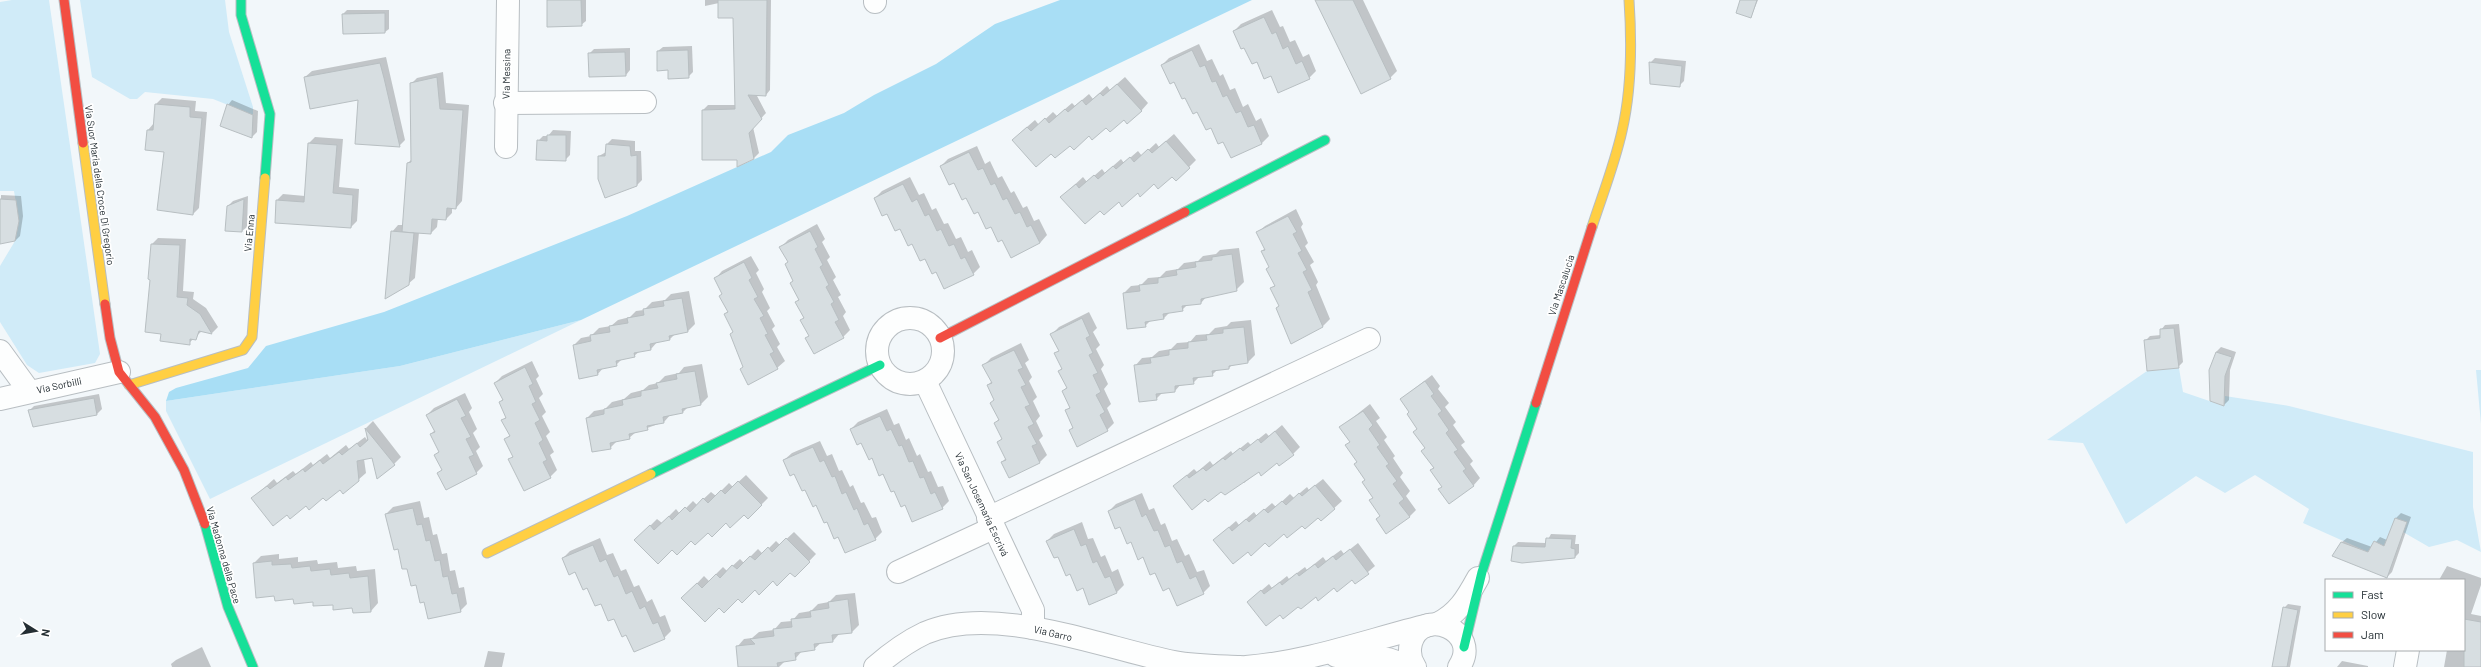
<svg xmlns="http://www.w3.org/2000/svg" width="2481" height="667" viewBox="0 0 2481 667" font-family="Barlow,sans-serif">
<rect width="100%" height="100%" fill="#f2f7fa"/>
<g fill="#d0ebf8">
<path d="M12 0H49L100 354 95 363 39 373 27 365 0 322V266L15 241 19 221 14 191H0V2Z"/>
<path d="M80 0H225L229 32 253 107V115L213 99 145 92 137 99H130L92 77Z"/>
<path d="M581 320 210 499 166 411V401L400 366Z"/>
<path d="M2179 368 2183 392 2224 406 2225 396 2289 406 2473 452V507L2481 552 2457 540 2429 547 2403 532 2384 546 2374 541 2368 552 2303 523 2309 509 2255 475 2225 493 2196 476 2126 524 2083 443 2047 440 2147 371Z"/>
<path d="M2476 370H2481V424Z"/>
</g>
<path fill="#a8def5" d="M1060 0H1252L581 320 400 366 166 401 169 392 176 388 248 368 266 346 384 312 627 216 771 152 788 135 844 113 874 95 936 64 995 24Z"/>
<g fill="#0003">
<path d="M548 0H586V21L581 25Z"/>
<path d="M705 0H771L770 90 766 95 756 94 766 113 753 127 759 153 754 158 738 159 703 110 708 105H736L734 17 719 3 705 6Z"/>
<path d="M1317 0H1363L1397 71 1390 78Z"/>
<path d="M1741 0H1758L1751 17Z"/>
<path d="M347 10H389V29L385 32 343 14Z"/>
<path d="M1272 10 1280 27 1283 26 1290 42 1295 40 1303 57 1309 54 1316 71 1309 78 1271 75 1234 31 1241 24Z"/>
<path d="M1199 44 1207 61 1212 59 1220 76 1223 74 1230 90 1235 88 1243 107 1248 104 1256 121 1261 118 1269 136 1262 143 1231 157 1224 141 1162 65 1169 58Z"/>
<path d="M692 46 693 72 688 77 658 51 663 47Z"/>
<path d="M630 48V70L626 75 589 54 594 49Z"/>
<path d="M386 57 405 140 399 146 359 99 305 77 312 71Z"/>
<path d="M1655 58 1686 61 1684 81 1679 86 1650 63Z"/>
<path d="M443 72 446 103 469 105 462 201 456 208 452 207V213L446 219 438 218 437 227 431 233 419 232 415 278 408 284 392 232 398 225H404L408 163 412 159 411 84 417 78Z"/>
<path d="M1125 77 1148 103 1141 111 1051 153 1020 133 1035 120 1039 125 1053 112 1057 116 1072 103 1075 106 1089 94 1093 99 1107 86 1110 90Z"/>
<path d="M162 98 196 101 195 111 207 112 199 208 193 214 165 151 148 130 154 123 156 104Z"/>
<path d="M232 100 258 111 257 132 252 137 228 105Z"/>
<path d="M553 130 571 131 570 155 565 160 538 141 543 136H548Z"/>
<path d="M1174 134 1196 160 1189 167 1100 209 1069 190 1083 177 1087 182 1102 169 1105 173 1121 159 1124 163 1138 151 1142 156 1156 143 1159 147Z"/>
<path d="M315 137 343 139 339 187 359 189 357 221 351 227 277 200 283 194 305 196 309 143Z"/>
<path d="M612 139 635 141V151H641L642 180 637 185 599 156 606 152 607 144Z"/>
<path d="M977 146 985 164 990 161 998 178 1002 176 1011 193 1014 191 1023 208 1027 206 1034 221 1039 219 1047 235 1040 243 1003 239 941 166 948 159Z"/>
<path d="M910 177 919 195 924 193 932 210 936 208 944 224 948 223 956 239 961 237 968 252 972 250 980 267 973 274 925 257 875 198 882 191Z"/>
<path d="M1 195 21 196 23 216 20 236 15 241 0 243Z"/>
<path d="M248 196 247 227 242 231 228 206 233 201Z"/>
<path d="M1296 209 1303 224 1301 227 1308 243 1305 246 1314 262 1310 265 1318 282 1316 285 1330 319 1323 326 1291 342 1277 308 1280 305 1271 288 1275 285 1267 269 1270 266 1262 251 1265 248 1257 233 1265 226Z"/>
<path d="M817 224 825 239 822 242 830 257 827 260 836 277 833 280 841 295 838 297 846 312 843 316 850 330 843 337 807 338 810 335 802 320 804 317 796 302 799 299 791 283 794 280 789 262 781 247 788 240Z"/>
<path d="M158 238 186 239 183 291 194 292 193 299 206 308 218 327 212 333 203 330 189 343 162 333 152 279 149 278 152 244Z"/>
<path d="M1239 248 1244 282 1236 290 1207 296 1201 303 1188 304 1182 310 1170 312 1164 318 1151 320 1145 326 1124 293 1131 286 1141 285 1148 278 1160 277 1166 271 1178 269 1184 263 1198 261 1203 256 1216 254 1220 250Z"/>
<path d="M751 256 759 270 756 273 764 289 762 292 770 308 767 311 775 326 772 329 780 344 777 347 785 361 777 368 744 366 731 334 734 331 725 314 728 311 723 293 715 279 722 271Z"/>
<path d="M689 291 695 324 688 331 675 334 670 339 658 341 651 349 640 351 634 356 623 358 616 365 604 367 597 375 574 345 581 338 591 336 599 328 611 326 618 320 630 317 636 311 644 310 652 302 665 300 671 294Z"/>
<path d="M1089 312 1097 328 1093 332 1100 345 1096 349 1104 365 1101 369 1108 384 1104 389 1111 404 1107 408 1114 423 1107 430H1070L1074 426 1066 411 1071 406 1063 391 1067 387 1059 371 1063 367 1056 354 1060 350 1052 334 1059 327Z"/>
<path d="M1251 320 1255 355 1248 362 1233 364 1229 368 1218 369 1212 375 1199 377 1193 383 1181 384 1175 391 1163 392 1156 399 1135 366 1142 358 1152 357 1159 351 1171 349 1177 343 1190 342 1196 335 1209 334 1215 328 1227 326 1231 322Z"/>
<path d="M2179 324 2183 362 2178 367 2145 341 2150 336 2161 335V330L2165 325Z"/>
<path d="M1021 343 1029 360 1025 363 1032 377 1029 381 1037 397 1033 401 1040 416 1036 421 1043 436 1039 440 1047 455 1040 462H1002L1006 458 998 442 1003 438 995 423 999 419 995 399 988 385 992 381 984 365 991 358Z"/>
<path d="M2221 347 2236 352 2230 370 2229 400 2224 405 2216 352Z"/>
<path d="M532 361 539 376 536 379 543 394 539 398 546 412 542 416 550 432 546 436 554 452 550 455 557 470 550 477 510 459 514 455 506 439 510 435 503 420 507 416 500 402 503 399 495 383 502 376Z"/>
<path d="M702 364 708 397 701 404 688 407 683 412 671 414 664 422 636 432 629 438 617 441 610 448 587 418 594 411 605 409 612 402 624 399 631 393 643 390 649 385 658 383 665 376 679 373 684 367Z"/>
<path d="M1432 375 1440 386 1438 389 1449 403 1445 407 1456 422 1453 425 1465 442 1461 445 1473 461 1470 464 1480 478 1473 486H1443L1431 470 1434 467 1410 412 1401 399Z"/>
<path d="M465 393 472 408 469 412 477 429 473 433 480 447 476 451 483 466 476 473H438L443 469 435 455 440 451 431 434 435 430 427 415 434 408Z"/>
<path d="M99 394 102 409 97 414 29 411 34 406Z"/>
<path d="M1370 404 1380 418 1376 421 1387 437 1384 440 1395 456 1393 458 1403 473 1400 477 1410 491 1406 496 1416 510 1409 517 1381 515 1366 480 1355 464 1358 461 1351 441 1341 427Z"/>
<path d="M887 409 894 425 899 423 906 440 909 438 917 456 920 454 928 472 931 471 938 487 943 486 949 501 942 508 906 504 851 429 858 422Z"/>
<path d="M373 421 401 457 394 464 373 457 364 459 366 473 358 480 288 514 253 498 274 479 277 483 293 471 296 474 311 462 313 465 327 454 330 458 346 445 349 449 365 437 367 440 366 428Z"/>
<path d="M1282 425 1300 447 1293 454 1259 471 1244 483 1242 480 1205 497 1174 486 1194 469 1197 472 1210 461 1213 465 1231 451 1233 454 1248 442 1251 445 1266 433 1269 436Z"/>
<path d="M820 441 827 456 832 454 839 471 842 470 850 487 853 485 861 503 864 502 872 518 876 517 882 532 875 539 839 535 784 460 792 453Z"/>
<path d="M746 475 768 498 748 518 744 513 672 549 636 540 657 519 662 523 676 509 680 514 693 501 697 505 711 492 716 496 729 483 733 487Z"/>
<path d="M1323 479 1342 501 1321 520 1318 517 1248 550 1222 533 1236 521 1239 525 1254 512 1257 516 1272 503 1276 507 1290 494 1294 498 1307 487 1309 490Z"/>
<path d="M1142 493 1149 510 1154 508 1161 525 1165 523 1172 541 1177 539 1185 556 1189 554 1197 572 1204 570 1210 586 1203 593 1170 587 1109 511 1116 504Z"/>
<path d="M420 501 424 518 429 517 433 535 437 534 442 554 447 553 450 571 455 570 459 588 464 587 467 604 460 611 425 601 399 548 386 514 393 507Z"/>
<path d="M2401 513 2411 517 2392 572 2387 577 2342 542 2347 538 2372 547 2380 537 2387 540 2396 518Z"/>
<path d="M1082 522 1088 539 1093 538 1101 557 1105 555 1112 572 1118 569 1124 585 1117 592 1090 603 1083 587 1047 541 1054 534Z"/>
<path d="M794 532 816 554 795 576 790 571 719 607 683 598 704 576 709 581 723 567 727 571 740 559 744 563 758 549 763 554 776 541 780 545Z"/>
<path d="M1551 534 1576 535 1575 544H1579V553L1574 558 1514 546 1518 542 1546 543Z"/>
<path d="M600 538 607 555 613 553 621 571 626 569 634 587 639 585 647 602 652 599 660 617 665 615 671 631 664 638 627 634 563 558 570 551Z"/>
<path d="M1358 543 1375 566 1355 583 1352 579 1280 613 1248 602 1269 584 1272 588 1287 576 1289 579 1305 567 1307 570 1323 557 1326 561 1341 550 1344 554Z"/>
<path d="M279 554V559L298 557V562L317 560 318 564 337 562 338 568 356 566 357 571 375 569 378 603 371 611 275 595 254 563 261 556Z"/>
<path d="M2447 566 2481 578V585L2471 614 2481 616V667H2444L2447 650H2464V580H2439Z"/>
<path d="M855 593 859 625 852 632 840 633 833 641 822 642 814 649 802 651 795 659 785 661 779 667H739L737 647 744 639 752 638 759 632 774 630 781 622 792 621 799 613 811 611 818 604 829 602 836 595Z"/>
<path d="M2288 604 2301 606 2290 667H2273L2284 608Z"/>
<path d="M202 647 211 667H172L171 664 176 660Z"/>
<path d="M488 651 505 653 502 667H484Z"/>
<path d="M2342 661 2368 666V667H2337Z"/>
</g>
<g fill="#d7dee1" stroke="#b8bfc2">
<path d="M547 0H581L582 26 547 27Z"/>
<path d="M718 0H767L766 96 748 95 762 119 749 133 754 159 737 167V160H702V110L735 109 733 18H718Z"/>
<path d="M1315 0H1353L1391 79 1361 94Z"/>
<path d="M1740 0H1757L1751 18 1736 13Z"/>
<path d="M385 13V33L343 34 342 14Z"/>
<path d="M1264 17 1272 34 1276 32 1283 49 1288 46 1296 64 1302 61 1310 79 1278 93 1271 76 1264 79 1257 62 1252 64 1244 48 1241 49 1233 31Z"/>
<path d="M688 50 689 78 668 79V70L657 71V51Z"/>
<path d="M1192 50 1200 67 1205 65 1212 82 1216 81 1223 97 1227 95 1236 113 1241 111 1248 127 1254 125 1262 144 1231 158 1223 142 1218 144 1211 128 1206 130 1197 112 1193 114 1185 98 1182 99 1174 82 1170 84 1161 65Z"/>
<path d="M625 52 626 76 589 77 588 53Z"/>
<path d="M1649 62 1682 66 1680 87 1650 84Z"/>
<path d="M380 63 384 78 400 147 355 144 358 100 310 109 304 77Z"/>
<path d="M437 77 440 109 463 110 456 209 447 208 446 220 432 219 431 234 402 232 407 163 411 162 410 83Z"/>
<path d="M1117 84 1142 111 1127 124 1124 120 1110 132 1106 128 1092 140 1089 136 1074 150 1070 146 1055 158 1051 154 1036 167 1012 140 1027 127 1031 131 1045 118 1049 123 1065 109 1068 112 1082 100 1086 105 1100 93 1103 96Z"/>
<path d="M155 104 190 107V117L202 118 193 215 157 210 164 152 145 150 147 130H153Z"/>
<path d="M227 104 253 115 252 138 220 126Z"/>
<path d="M547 135H566V161L536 160 537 140 547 141Z"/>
<path d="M1166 141 1190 168 1176 181 1172 177 1158 189 1154 184 1140 197 1138 193 1122 207 1119 202 1104 215 1100 211 1085 224 1060 197 1076 184 1079 188 1094 175 1098 179 1113 166 1116 169 1130 157 1134 162 1148 149 1152 153Z"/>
<path d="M308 143 337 145 333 193 353 195 351 228 275 223 276 200 304 202Z"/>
<path d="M606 144 630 146 631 156 637 155V186L605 198 598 179V156H605Z"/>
<path d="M969 152 978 170 983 168 991 185 995 183 1003 200 1007 198 1015 214 1020 212 1027 227 1031 225 1040 243 1011 258 1002 240 998 242 991 227 986 229 978 212 974 214 966 198 962 200 954 183 949 185 940 166Z"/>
<path d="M903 184 912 202 917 199 925 216 929 214 937 231 941 229 949 246 954 244 961 259 965 257 974 275 944 289 936 272 932 274 925 259 920 261 912 244 908 246 900 229 895 231 887 214 882 216 874 198Z"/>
<path d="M0 199 16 200 19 221 15 241 0 244Z"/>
<path d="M244 199 242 232 225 231 227 206Z"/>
<path d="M1288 216 1297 232 1293 234 1302 251 1298 253 1307 270 1303 272 1312 290 1308 292 1323 327 1291 344 1276 308 1279 306 1270 288 1275 286 1266 269 1269 267 1261 251 1265 250 1256 232Z"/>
<path d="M391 231 414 233 409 285 385 299Z"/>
<path d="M810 231 818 247 815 249 823 265 820 267 829 285 826 287 834 302 831 304 839 320 835 322 844 338 814 354 805 338 809 336 800 320 804 318 795 302 799 300 790 283 793 281 785 264 788 262 779 247Z"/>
<path d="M151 244 180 245 177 297 188 298 187 305 200 314 212 334 199 331 196 340 190 339V345L160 341 161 334 145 332 150 280 148 279Z"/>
<path d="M1232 254 1237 291 1201 299V304L1182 306 1183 311 1163 314 1164 319 1145 322 1146 327 1127 329 1123 293 1140 291 1139 285 1158 283V278L1177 275 1176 270 1196 267 1195 262 1212 260V257Z"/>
<path d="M744 262 752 278 749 280 758 297 754 299 764 316 760 318 768 334 765 335 774 352 770 354 778 369 748 385 740 369 743 367 730 334 733 332 724 314 728 312 719 296 722 294 714 278Z"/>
<path d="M682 298 688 332 669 336 670 340 650 344 651 350 634 353 635 357 616 361 617 366 597 370 598 375 579 379 573 345 591 341 590 335 610 332 609 326 628 323 627 318 644 315 643 309 664 306 663 301Z"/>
<path d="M1082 318 1090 336 1086 338 1093 353 1089 355 1098 373 1093 375 1101 392 1096 395 1105 412 1100 415 1108 431 1077 447 1069 430 1073 428 1065 410 1070 408 1062 391 1067 388 1058 371 1062 369 1054 353 1059 351 1050 334Z"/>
<path d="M1244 327 1248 363 1229 366V369L1212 371 1213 376 1193 378 1194 384 1175 386V392L1156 394 1157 400 1139 402 1134 365 1151 363 1150 358 1169 355V350L1188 348V342L1207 340 1206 335 1223 333V329Z"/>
<path d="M2174 328 2179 368 2147 371 2144 340 2160 338V329Z"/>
<path d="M1014 350 1023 368 1018 370 1026 385 1021 387 1030 405 1025 407 1034 424 1028 427 1037 444 1032 446 1040 463 1009 478 1001 462 1006 460 997 442 1002 439 994 423 999 420 990 403 994 400 987 385 992 383 982 365Z"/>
<path d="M2216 352 2232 357 2225 376 2224 406 2210 401 2209 370Z"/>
<path d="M525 367 533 384 529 386 536 402 532 404 540 420 535 423 543 440 539 443 547 460 543 462 551 478 524 491 508 459 513 457 504 439 510 436 501 420 506 418 499 402 503 400 494 383Z"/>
<path d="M695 371 701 405 682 409 683 413 663 417 664 423 647 426 648 430 629 434 630 439 610 443 611 449 592 452 586 418 604 414V409L623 405 622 400 641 396V391L658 388 656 383 677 379 676 374Z"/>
<path d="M1425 381 1434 394 1431 396 1442 411 1438 414 1449 430 1446 433 1458 450 1454 452 1466 469 1463 471 1474 486 1449 504 1438 489 1442 487 1430 470 1434 468 1421 451 1425 448 1413 432 1417 429 1407 414 1409 412 1400 399Z"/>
<path d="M94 398 97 415 33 427 28 410Z"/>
<path d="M457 399 466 416 461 418 471 437 466 439 474 455 469 457 477 474 446 490 437 473 442 470 434 455 439 452 430 434 435 432 426 415Z"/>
<path d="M1363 411 1373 425 1369 429 1380 445 1377 447 1389 464 1386 466 1397 481 1393 484 1404 499 1399 503 1410 517 1386 534 1376 519 1380 516 1369 500 1373 498 1362 482 1365 480 1354 464 1357 462 1345 445 1350 442 1339 427Z"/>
<path d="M880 416 887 431 891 429 899 446 902 445 909 462 913 461 920 478 924 477 931 494 935 492 943 509 912 522 905 505 901 507 894 491 891 492 883 474 879 476 872 458 869 460 861 443 857 445 850 429Z"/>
<path d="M365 428 395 465 377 479 372 458 357 461 359 481 343 494 340 490 326 501 323 498 309 510 306 506 290 519 287 515 273 526 251 498 267 486 270 489 286 477 288 480 303 469 305 472 320 460 323 464 339 452 342 455 357 443 360 447 368 440Z"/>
<path d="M1275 431 1294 455 1279 466 1277 463 1261 476 1259 472 1225 495 1221 492 1208 502 1205 499 1192 510 1173 486 1187 475 1189 478 1203 468 1206 471 1223 458 1225 460 1240 448 1243 451 1258 439 1261 443Z"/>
<path d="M813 447 820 462 824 460 832 477 835 476 842 494 846 492 854 510 857 508 864 525 868 523 876 540 845 553 838 537 834 539 827 522 824 523 816 505 813 507 805 490 802 491 794 474 790 476 783 460Z"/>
<path d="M738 481 762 505 748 519 744 515 730 528 726 523 712 537 708 533 695 545 691 541 677 555 672 550 658 564 634 540 650 525 654 530 669 516 672 520 685 507 690 512 703 498 708 503 721 490 725 494Z"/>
<path d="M1315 485 1335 509 1321 521 1318 518 1305 529 1302 526 1287 538 1284 534 1269 547 1265 543 1251 556 1248 552 1233 564 1213 540 1229 527 1232 531 1246 519 1249 522 1264 509 1268 513 1282 501 1286 505 1299 493 1302 496Z"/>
<path d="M1135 499 1142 517 1146 514 1154 531 1158 530 1165 547 1170 545 1177 563 1182 561 1190 579 1196 576 1204 594 1177 606 1169 588 1163 591 1155 573 1150 575 1143 557 1138 560 1131 542 1127 544 1120 527 1115 529 1108 511Z"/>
<path d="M413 508 417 525 422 524 426 541 430 540 435 561 440 560 443 577 448 576 452 594 457 593 461 612 428 619 424 602 420 603 416 585 411 586 407 569H402L398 549 394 550 385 514Z"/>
<path d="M2395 518 2407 522 2387 578 2332 556 2341 542 2368 552 2374 541 2384 546Z"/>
<path d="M1074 529 1081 546 1086 544 1093 563 1097 561 1105 578 1110 576 1117 593 1089 605 1083 588 1077 591 1070 574 1066 576 1058 557 1054 558 1046 541Z"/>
<path d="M786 538 810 562 795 577 790 573 777 586 773 581 759 595 755 590 742 603 738 599 724 613 719 608 705 622 681 598 697 583 702 588 716 574 720 578 732 565 737 569 750 556 755 560 768 547 772 552Z"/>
<path d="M1546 538 1572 539 1571 548 1575 549V558L1522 563 1511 561 1513 546 1545 547Z"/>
<path d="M593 545 600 562 606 559 614 577 618 575 626 594 632 591 640 609 645 606 653 624 658 622 665 639 634 652 626 635 622 637 614 619 608 621 601 604 595 606 587 588 583 590 575 572 569 575 562 558Z"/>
<path d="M1350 549 1369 574 1355 584 1352 580 1337 592 1334 588 1318 601 1316 597 1301 609 1298 607 1283 619 1280 615 1266 626 1247 602 1261 590 1264 594 1280 582 1282 585 1297 573 1299 576 1315 564 1318 568 1333 556 1336 560Z"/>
<path d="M272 561V565L291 564 292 568 310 566 311 571 330 569 331 575 349 573 350 578 368 576 371 612 353 613 352 608 333 610V605L313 606V602L294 604 293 599 275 601 274 596 256 598 253 563Z"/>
<path d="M848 599 852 633 832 635 833 642 814 644 815 650 795 653 796 660 777 663 778 667H738L736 646 755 644 750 639 774 636 773 629 792 627 791 619 811 617 810 611 829 608 828 602Z"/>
<path d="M2283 607 2298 610 2294 629 2287 667H2272Z"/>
<path d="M2464 619 2481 622V667H2464Z"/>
</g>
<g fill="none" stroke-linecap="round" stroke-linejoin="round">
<g stroke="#b8bec2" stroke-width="24">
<g id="street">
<path d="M875 2V0"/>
<path d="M505 103 645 102"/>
<path d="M506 147 508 0"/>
<circle cx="910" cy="351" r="33"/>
<path d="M0 351 29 391"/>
<path d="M925 381 1033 610V628"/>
<path d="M0 399 119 372"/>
<path d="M988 518 1369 339"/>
<path d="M898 572 993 528"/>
<path d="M1437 624C1458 614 1467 598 1478 578"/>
<path d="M1336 656 1388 659 1411 667"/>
<path d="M875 667C890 654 906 642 925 633 994 603 1103 648 1174 662 1195 666 1218 666 1240 667"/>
<path d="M1246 667C1309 662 1368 640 1429 625"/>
<path d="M1415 667C1410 660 1409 651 1411 643 1422 605 1483 631 1459 667"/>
<path d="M2405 667 2408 650"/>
</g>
</g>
<g stroke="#b8bec2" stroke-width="11">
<g id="fast">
<path d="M241 0V15L270 114 265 178"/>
<path d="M1185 212 1325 140"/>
<path d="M651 474 880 365"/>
<path d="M205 524 228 607 253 667"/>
<path d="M1464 647 1482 572 1536 403"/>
</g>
</g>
<g stroke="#b8bec2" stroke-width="11">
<g id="slow">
<path d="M83 143 105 304"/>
<path d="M1592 227C1602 196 1615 163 1622 131 1632 88 1632 44 1629 0"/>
<path d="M129 385 243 350 252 337 265 178"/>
<path d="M487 553 651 474"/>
</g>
</g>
<g stroke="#b8bec2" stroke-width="11">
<g id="jam">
<path d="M64 0 83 143"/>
<path d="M105 304 110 338 119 372 155 417 184 470 205 524"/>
<path d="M940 338 1185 212"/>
<path d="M1536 403 1592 227"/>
</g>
</g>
<use href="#street" stroke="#fdfefe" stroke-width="22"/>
<use href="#fast" stroke="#16e098" stroke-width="9"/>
<use href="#slow" stroke="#ffcf43" stroke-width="9"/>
<use href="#jam" stroke="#f24e42" stroke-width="9"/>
</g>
<g text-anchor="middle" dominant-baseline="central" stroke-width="3.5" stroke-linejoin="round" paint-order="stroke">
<g font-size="10" fill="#242e33" stroke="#fff">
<text transform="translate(506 74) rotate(-89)">Via Messina</text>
<text transform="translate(100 185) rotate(82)">Via Suor Maria della Croce Di Gregorio</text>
<text transform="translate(249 233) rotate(-85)">Via Enna</text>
<text transform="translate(1561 285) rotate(-72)">Via Mascalucia</text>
<text transform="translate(59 385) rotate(-12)">Via Sorbilli</text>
<text transform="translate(982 504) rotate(65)">Via San Josemaría Escrivá</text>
<text transform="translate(224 555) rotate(74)">Via Madonna della Pace</text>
<text transform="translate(1053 633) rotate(13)">Via Garro</text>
</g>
</g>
<rect x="2325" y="579" width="140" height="72" fill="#ffffff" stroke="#a7abad"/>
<rect x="2333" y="592" width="20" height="6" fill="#16e098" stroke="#a7abad"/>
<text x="2361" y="599" font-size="12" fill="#242e33">Fast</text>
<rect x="2333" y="612" width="20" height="6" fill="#ffcf43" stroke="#a7abad"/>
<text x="2361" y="619" font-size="12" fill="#242e33">Slow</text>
<rect x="2333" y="632" width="20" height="6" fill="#f24e42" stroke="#a7abad"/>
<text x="2361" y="639" font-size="12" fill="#242e33">Jam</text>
<g transform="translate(36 631) rotate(101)" stroke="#ffffff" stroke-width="3" paint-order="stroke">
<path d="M0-3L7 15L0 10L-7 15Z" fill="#242e33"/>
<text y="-6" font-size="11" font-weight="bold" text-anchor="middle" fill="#242e33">N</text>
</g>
</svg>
